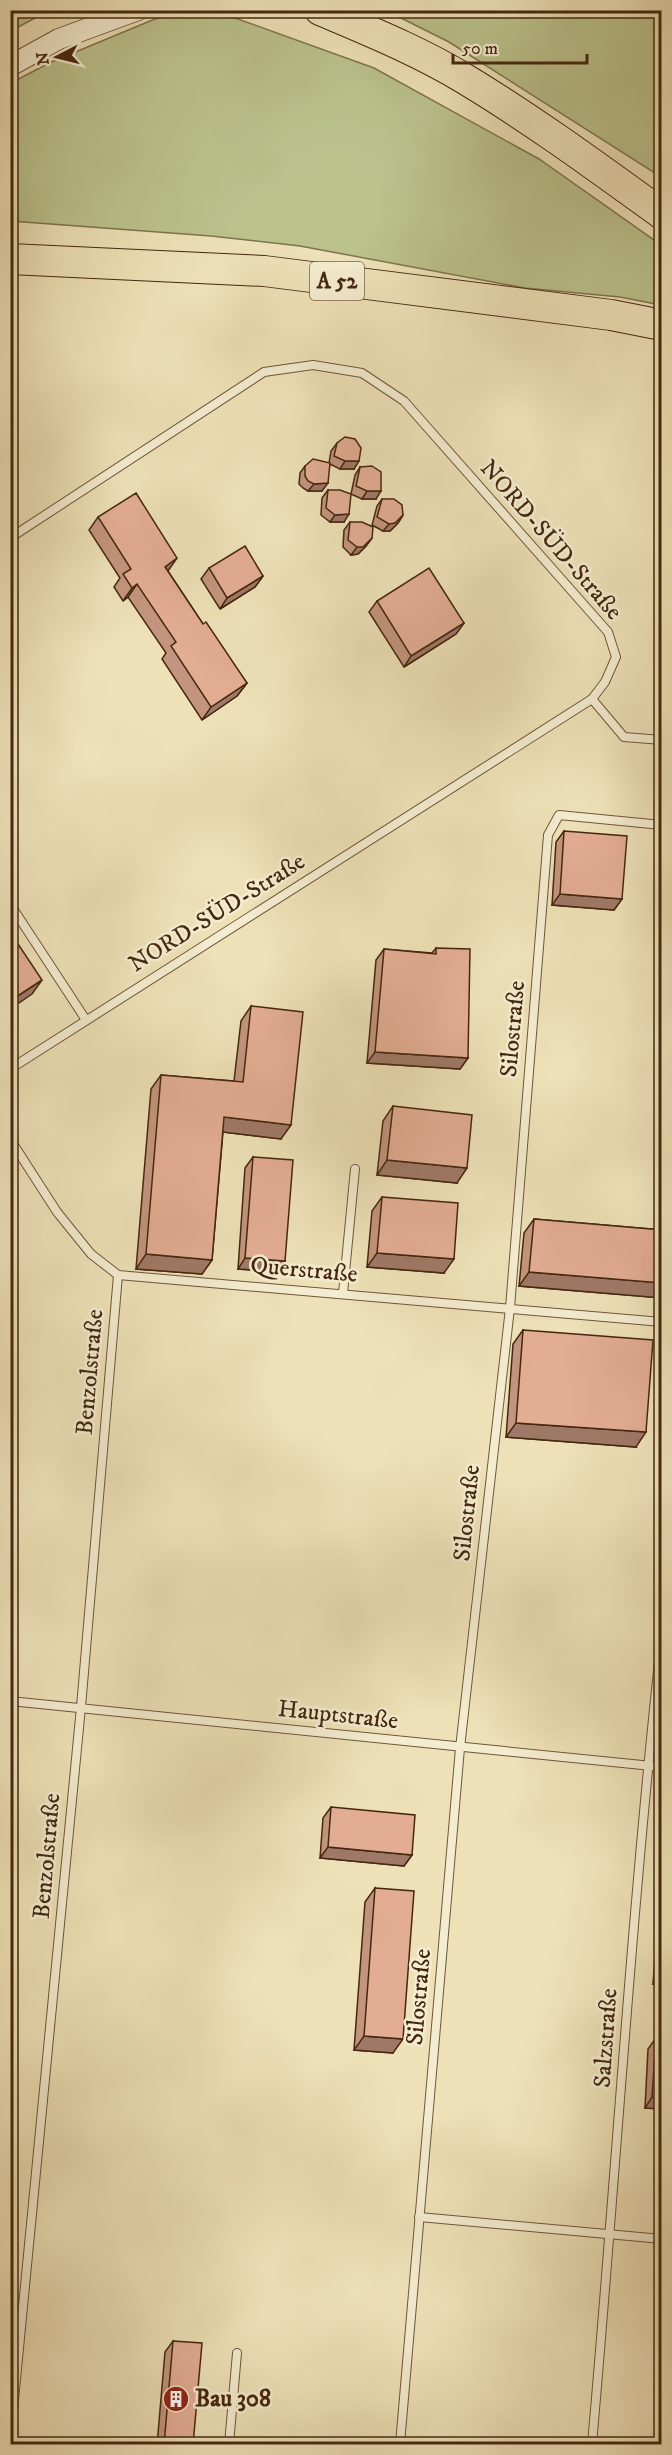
<svg xmlns="http://www.w3.org/2000/svg" width="672" height="2455" viewBox="0 0 672 2455" font-family="'IM FELL DW Pica',serif">
<rect width="100%" height="100%" fill="#eee1b7"/>
<filter id="stains"><feTurbulence type="fractalNoise" baseFrequency=".00333" numOctaves="4"/><feColorMatrix values="0 0 0 0 .2 0 0 0 0 .09 0 0 0 0 .02 0 0 0 .5 -.17"/></filter>
<radialGradient id="worn" r=".72"><stop offset=".6" stop-color="#630" stop-opacity="0"/><stop offset="1" stop-color="#630" stop-opacity=".3"/></radialGradient>
<g fill="#bbc28c" stroke="#80744e" stroke-width="1.5">
<path d="M11 10H48V11L11 31Z"/>
<path d="M650 10 661 14V177L449 42 387 11Z"/>
<path d="M174 11 224 14 374 68 539 159 661 245V305L620 297 525 288 300 246 211 236 11 221V83L49 63Z"/>
</g>
<g fill="none" stroke-linecap="round" stroke-linejoin="round">
<g stroke="#6f5639" stroke-width="10">
<g id="service">
<path d="M10 538 264 372 313 365 362 373 404 401 608 632 616 657 605 682 592 699 10 1069"/>
<path d="M592 699 624 737 662 740"/>
<path d="M10 904 86 1020"/>
<path d="M10 1139 57 1212 91 1254 118 1275 662 1322"/>
<path d="M343 1293 355 1169"/>
<path d="M10 1701 662 1767"/>
<path d="M419 2217 662 2239"/>
<path d="M10 2441 81 1707 118 1275"/>
<path d="M229 2444 237 2353"/>
<path d="M400 2444 460 1748 510 1308 548 835 559 815 662 825"/>
<path d="M592 2444C616 2174 632 1903 662 1634"/>
</g>
</g>
<g stroke="#6f5639" stroke-width="22">
<path id="tertiary" d="M10 66 59 39 138 10"/>
</g>
<g stroke="#45270f" stroke-width="32">
<g id="motorway">
<path d="M320 10C369 31 419 51 465 79 533 120 597 167 662 214"/>
<path d="M10 259 264 271 611 315 662 325"/>
</g>
</g>
<use href="#service" stroke="#f4ecd0" stroke-width="8"/>
<use href="#tertiary" stroke="#f4ecd0" stroke-width="20"/>
<use href="#motorway" stroke="#eee1b7" stroke-width="30"/>
</g>
<g fill="#c3957e" stroke="#45270f" stroke-width="1.5">
<path d="M337 443 354 469H340L330 464 322 491H308L303 488 299 484 300 473 305 466 329 463 331 451Z"/>
<path d="M360 467 376 499H362L351 494 355 475Z"/>
<path d="M328 490 344 522H330L321 515 322 498Z"/>
<path d="M382 499 403 515 398 523 390 531H383L372 525 377 506Z"/>
<path d="M98 517 168 571 203 624 247 683 237 696 202 720 162 659 166 653 128 597 123 601 114 587 120 578 89 530Z"/>
<path d="M350 522 372 538 366 546 358 554 351 555 343 547 344 530Z"/>
<path d="M209 568 263 576 255 587 220 609 201 579Z"/>
<path d="M377 601 464 623 456 634 404 667 369 612Z"/>
<path d="M564 831 622 899 614 910 552 905 556 842Z"/>
<path d="M436 948 468 1058 460 1069 367 1063 376 960 384 949 432 953Z"/>
<path d="M251 1006 281 1139 223 1132 212 1260 202 1274 136 1269 151 1089 161 1075 234 1081 241 1021Z"/>
<path d="M393 1106 457 1183 377 1175 383 1121Z"/>
<path d="M253 1157 285 1261 278 1272 238 1269 245 1168Z"/>
<path d="M382 1197 444 1273 367 1267 372 1211Z"/>
<path d="M534 1219 662 1230V1298L519 1286 524 1233Z"/>
<path d="M523 1330 636 1447 506 1437 513 1344Z"/>
<path d="M331 1807 412 1855 404 1866 320 1858 323 1818Z"/>
<path d="M375 1888 393 2053 354 2050 365 1902Z"/>
<path d="M662 1912V1985L653 1984 658 1917Z"/>
<path d="M656 2038 662 2109 645 2108 648 2049Z"/>
<path d="M173 2341 193 2445H157L165 2352Z"/>
</g>
<g fill="#9f7967" stroke="#45270f" stroke-width="1.5">
<path d="M345 461H359L354 469H340Z"/>
<path d="M328 483 322 491H308L314 484Z"/>
<path d="M367 491H381L376 499H362Z"/>
<path d="M349 514 344 522H330L335 515Z"/>
<path d="M403 515 398 523 390 531H383L389 524Z"/>
<path d="M372 538 366 546 358 554 351 555 357 547Z"/>
<path d="M177 558 168 571 165 567Z"/>
<path d="M263 576 255 587 220 609 227 598Z"/>
<path d="M137 584 128 597 123 601 132 588Z"/>
<path d="M464 623 456 634 404 667 411 656Z"/>
<path d="M247 683 237 696 202 720 211 707Z"/>
<path d="M560 894 622 899 614 910 552 905Z"/>
<path d="M42 980 32 994 10 1009V1001Z"/>
<path d="M375 1052 468 1058 460 1069 367 1063Z"/>
<path d="M224 1117 291 1125 281 1139 214 1131Z"/>
<path d="M387 1160 467 1168 457 1183 377 1175Z"/>
<path d="M377 1253 454 1259 444 1273 367 1267Z"/>
<path d="M146 1254 212 1260 202 1274 136 1269Z"/>
<path d="M245 1258 285 1261 278 1272 238 1269Z"/>
<path d="M529 1272 662 1283V1298L519 1286Z"/>
<path d="M516 1423 646 1432 636 1447 506 1437Z"/>
<path d="M328 1847 412 1855 404 1866 320 1858Z"/>
<path d="M662 1972V1985L653 1984Z"/>
<path d="M364 2036 403 2039 393 2053 354 2050Z"/>
<path d="M652 2097 662 2098V2109L645 2108Z"/>
</g>
<g fill="#e3ad93" stroke="#45270f" stroke-width="1.5">
<path d="M345 437 355 439 361 448 359 461H345L334 456 337 443Z"/>
<path d="M313 459 330 463 328 483 314 484 308 481 305 476V466Z"/>
<path d="M372 466 381 472V491H367L356 486 360 467Z"/>
<path d="M328 490H340L351 494 349 514 335 515 326 508Z"/>
<path d="M136 493 177 558 165 567 203 624 206 622 247 683 211 707 171 646 176 642 137 584 132 588 123 574 131 569 98 517Z"/>
<path d="M382 499H394L402 505 403 515 395 523 389 524 377 517Z"/>
<path d="M350 522H362L373 527 372 538 363 547H357L348 540Z"/>
<path d="M245 546 263 576 227 598 209 568Z"/>
<path d="M429 568 464 623 411 656 377 601Z"/>
<path d="M564 831 627 836 622 899 560 894Z"/>
<path d="M10 932 42 980 10 1001Z"/>
<path d="M436 948 470 949 468 1058 375 1052 384 949 436 954Z"/>
<path d="M251 1006 303 1012 291 1125 224 1117 212 1260 146 1254 161 1075 243 1082Z"/>
<path d="M393 1106 472 1115 467 1168 387 1160Z"/>
<path d="M253 1157 293 1160 285 1261 245 1258Z"/>
<path d="M382 1197 458 1203 454 1259 377 1253Z"/>
<path d="M534 1219 662 1230V1283L529 1272Z"/>
<path d="M523 1330 653 1340 646 1432 516 1423Z"/>
<path d="M331 1807 415 1815 412 1855 328 1847Z"/>
<path d="M375 1888 414 1891 403 2039 364 2036Z"/>
<path d="M656 2038 662 2039V2098L652 2097Z"/>
<path d="M10 2059H14L10 2109Z"/>
<path d="M173 2341 202 2343 193 2445H164Z"/>
</g>
<defs>
<g id="building-disc" transform="scale(1.35)"><circle r="9.5" fill="#8f2418" stroke="#f4ecd0"/><path d="M-4-6H4V6H1V3H-1V6H-4ZM-2.5-4.3h1.7v1.8h-1.7ZM.8-4.3h1.7v1.8H.8ZM-2.5-1h1.7V.8h-1.7ZM.8-1h1.7V.8H.8Z" fill="#fff"/></g>
</defs>
<g fill-rule="evenodd">
<use href="#building-disc" x="176" y="2399"/>
</g>
<g text-anchor="middle" dominant-baseline="central" stroke-width="5" stroke-linejoin="round" paint-order="stroke">
<rect fill="#f4ecd0" stroke="#7a6249" stroke-width="1.5" x="310" y="262" width="54" height="38" rx="4.5"/>
<g font-size="22" font-weight="bold" fill="#45270f">
<text x="337" y="281">A 52</text>
</g>
<g font-size="24" fill="#45270f" stroke="#f4ecd0">
<text transform="translate(551 540) rotate(49)">NORD-SÜD-Straße</text>
<text transform="translate(217 913) rotate(-32)">NORD-SÜD-Straße</text>
<text transform="translate(513 1029) rotate(-85)">Silostraße</text>
<text transform="translate(304 1270) rotate(5)">Querstraße</text>
<text transform="translate(90 1372) rotate(-85)">Benzolstraße</text>
<text transform="translate(467 1513) rotate(-84)">Silostraße</text>
<text transform="translate(338 1715) rotate(6)">Hauptstraße</text>
<text transform="translate(47 1856) rotate(-85)">Benzolstraße</text>
<text transform="translate(419 1997) rotate(-85)">Silostraße</text>
<text transform="translate(606 2038) rotate(-86)">Salzstraße</text>
</g>
<g font-size="24" font-weight="bold" fill="#45270f" stroke="#f4ecd0" text-anchor="start">
<text x="195" y="2399">Bau 308</text>
</g>
</g>
<rect width="672" height="2455" fill="none" stroke="#eee1b7" stroke-width="36"/>
<rect x="12" y="12" width="648" height="2431" fill="none" stroke="#45270f" stroke-width="3"/>
<rect x="18" y="18" width="636" height="2419" fill="none" stroke="#45270f" stroke-width="1.5"/>
<g transform="translate(57 57) rotate(263)" stroke="#f4ecd0" stroke-width="4.5" paint-order="stroke">
<path d="M0-4.5L10 22L0 15L-10 22Z" fill="#45270f"/>
<text y="-9" font-size="16" font-weight="bold" text-anchor="middle" fill="#45270f">N</text>
</g>
<path d="M453 54v9h134v-9" fill="none" stroke="#45270f" stroke-width="3"/>
<text x="462" y="54" font-size="18" fill="#45270f" stroke="#f4ecd0" stroke-width="4.5" paint-order="stroke">50 m</text>
<rect width="100%" height="100%" filter="url(#stains)"/>
<rect width="100%" height="100%" fill="url(#worn)"/>
</svg>
